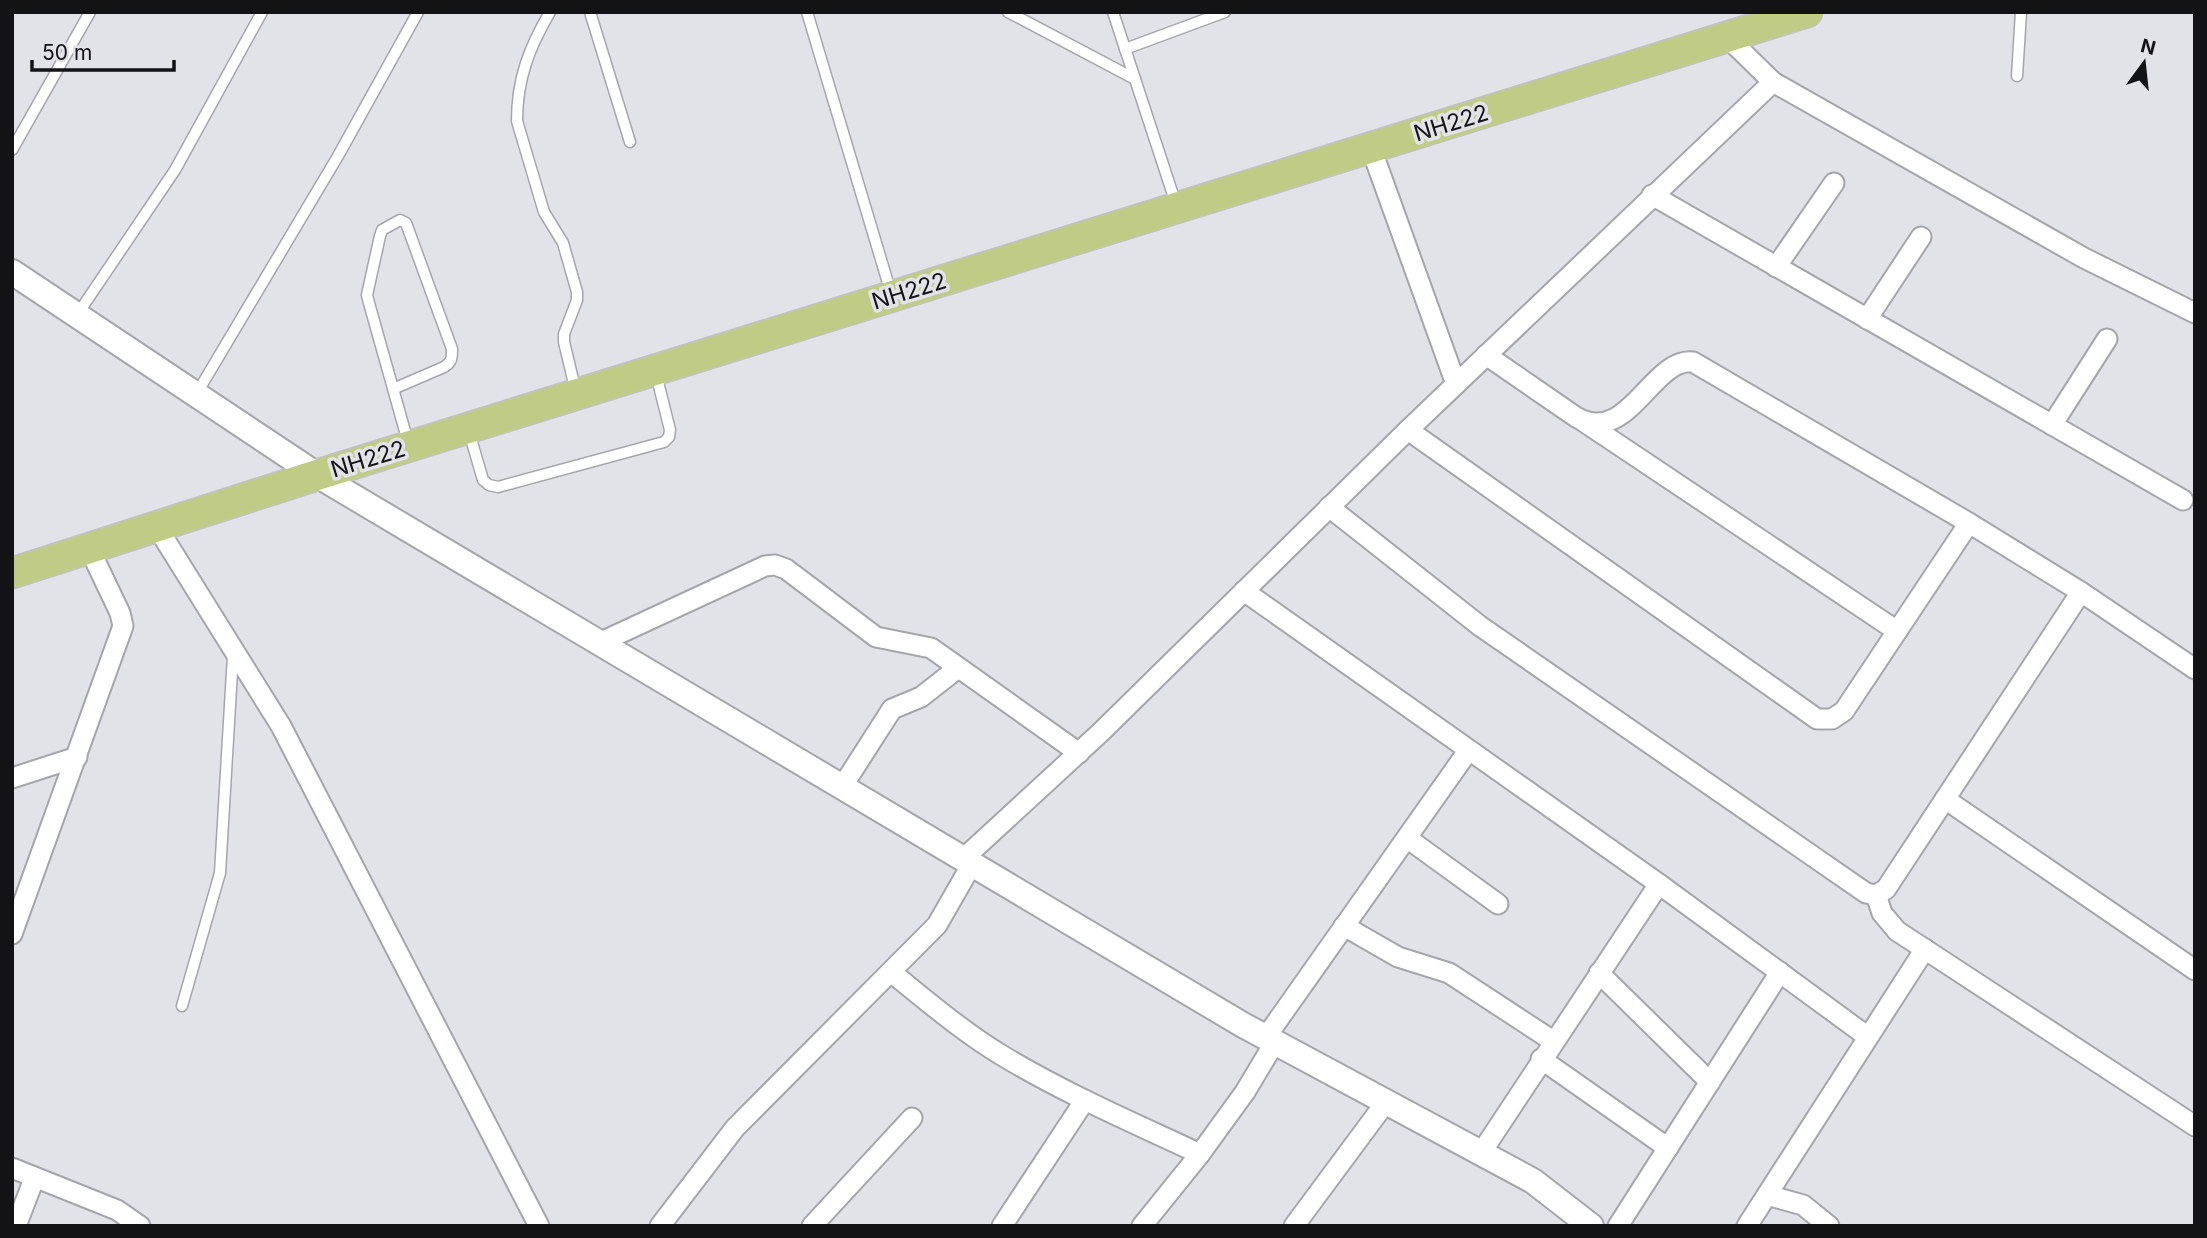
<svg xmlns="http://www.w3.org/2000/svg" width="2207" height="1238" viewBox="0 0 2207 1238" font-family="Inter,sans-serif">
<rect width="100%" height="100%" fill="#e2e3e8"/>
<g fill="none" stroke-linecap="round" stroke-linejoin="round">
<g stroke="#a5a6ab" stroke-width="13">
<g id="service">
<path d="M550 12C529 48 517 79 517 121L544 212 563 243 577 292V300L564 334V342L576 392"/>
<path d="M590 12 630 142"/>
<path d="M807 12 891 293"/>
<path d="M1008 12 1135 79"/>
<path d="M1113 12 1176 204"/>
<path d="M1125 49 1225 12"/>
<path d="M2017 76 2021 12"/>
<path d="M12 150 90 12"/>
<path d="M77 315 175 170 262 12"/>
<path d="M393 389 444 367C452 362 452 358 452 349L406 223 400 220 382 230 380 236 367 295 369 303 408 442"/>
<path d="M197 393 338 156 418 12"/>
<path d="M469 432 483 480 489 485 498 487 664 442 669 437 670 430 656 374"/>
<path d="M182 1006 220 873 233 655"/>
</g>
</g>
<g stroke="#a5a6ab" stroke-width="23">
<g id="minor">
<path d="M1727 37 1773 82 2084 258 2195 313"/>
<path d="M1371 148 1456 384"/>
<path d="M1652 195 2183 500"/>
<path d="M1776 267 1834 183"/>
<path d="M1867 319 1921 237"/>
<path d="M1486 355 1576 417C1628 447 1652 357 1693 362L1969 523 2081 592 2195 669"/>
<path d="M1583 421 1897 631"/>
<path d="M2052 425 2107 339"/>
<path d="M1408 430 1817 719H1832L1844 711 1969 523"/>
<path d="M1329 507 1480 626 1866 893 1876 895 1886 889 2081 592"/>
<path d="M157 527 281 726 539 1226"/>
<path d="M1244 591 1659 884 1868 1037"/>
<path d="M599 643 765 566 775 565 786 569 876 637 931 648 1079 753"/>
<path d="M12 778 77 757"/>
<path d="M842 787 892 709 921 697 958 668"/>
<path d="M1945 799 2195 970"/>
<path d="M1407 838 1498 904"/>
<path d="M963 859 1101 732 1408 430 1773 82"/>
<path d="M1876 895 1882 913 1897 931 2195 1126"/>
<path d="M1344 926 1398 957 1449 973 1553 1041"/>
<path d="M12 934 123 626 120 613 89 548"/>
<path d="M891 972C927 1001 963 1032 1003 1056 1066 1094 1134 1123 1200 1154"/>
<path d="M1599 973 1710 1082"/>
<path d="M1266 1037 1468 751"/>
<path d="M1541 1059 1668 1148"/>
<path d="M1481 1153 1659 884"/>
<path d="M12 1168 117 1210 140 1226"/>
<path d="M1767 1195 1803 1205 1829 1226"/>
<path d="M16 1226 34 1179"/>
<path d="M660 1226 735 1128 937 925 972 864"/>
<path d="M812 1226 912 1118"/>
<path d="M1002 1226 1085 1100"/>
<path d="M1142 1226 1200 1154 1245 1092 1275 1042"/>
<path d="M1294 1226 1386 1102"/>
<path d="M1618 1226 1780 972"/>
<path d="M1747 1226 1925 949"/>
</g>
</g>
<g stroke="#a5a6ab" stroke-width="28">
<path id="tertiary" d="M12 272 317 475 1243 1025 1533 1181 1591 1226"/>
</g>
<g stroke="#c2c2c2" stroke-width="33">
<path id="primary" d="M12 573 317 475 1807 12"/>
</g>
<use href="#service" stroke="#fff" stroke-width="10"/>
<use href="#minor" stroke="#fff" stroke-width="19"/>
<use href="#tertiary" stroke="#fff" stroke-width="24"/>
<use href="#primary" stroke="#c0cc86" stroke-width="30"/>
</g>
<g text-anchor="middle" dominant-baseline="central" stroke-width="7" stroke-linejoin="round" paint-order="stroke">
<g font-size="23" fill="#131315" stroke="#e2e3e8">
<text transform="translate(1451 123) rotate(-17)">NH222</text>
<text transform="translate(909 291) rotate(-17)">NH222</text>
<text transform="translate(368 459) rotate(-17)">NH222</text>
</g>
</g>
<rect width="2207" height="1238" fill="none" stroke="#131315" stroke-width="28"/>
<g transform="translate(2144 63) rotate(15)" stroke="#e2e3e8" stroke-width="5" paint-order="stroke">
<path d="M0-5L12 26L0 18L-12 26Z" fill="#131315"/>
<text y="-10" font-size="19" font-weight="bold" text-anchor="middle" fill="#131315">N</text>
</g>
<path d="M32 60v10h142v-10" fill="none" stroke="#131315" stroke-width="3.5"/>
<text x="42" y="60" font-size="21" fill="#131315" stroke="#e2e3e8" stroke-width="5" paint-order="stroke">50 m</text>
</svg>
